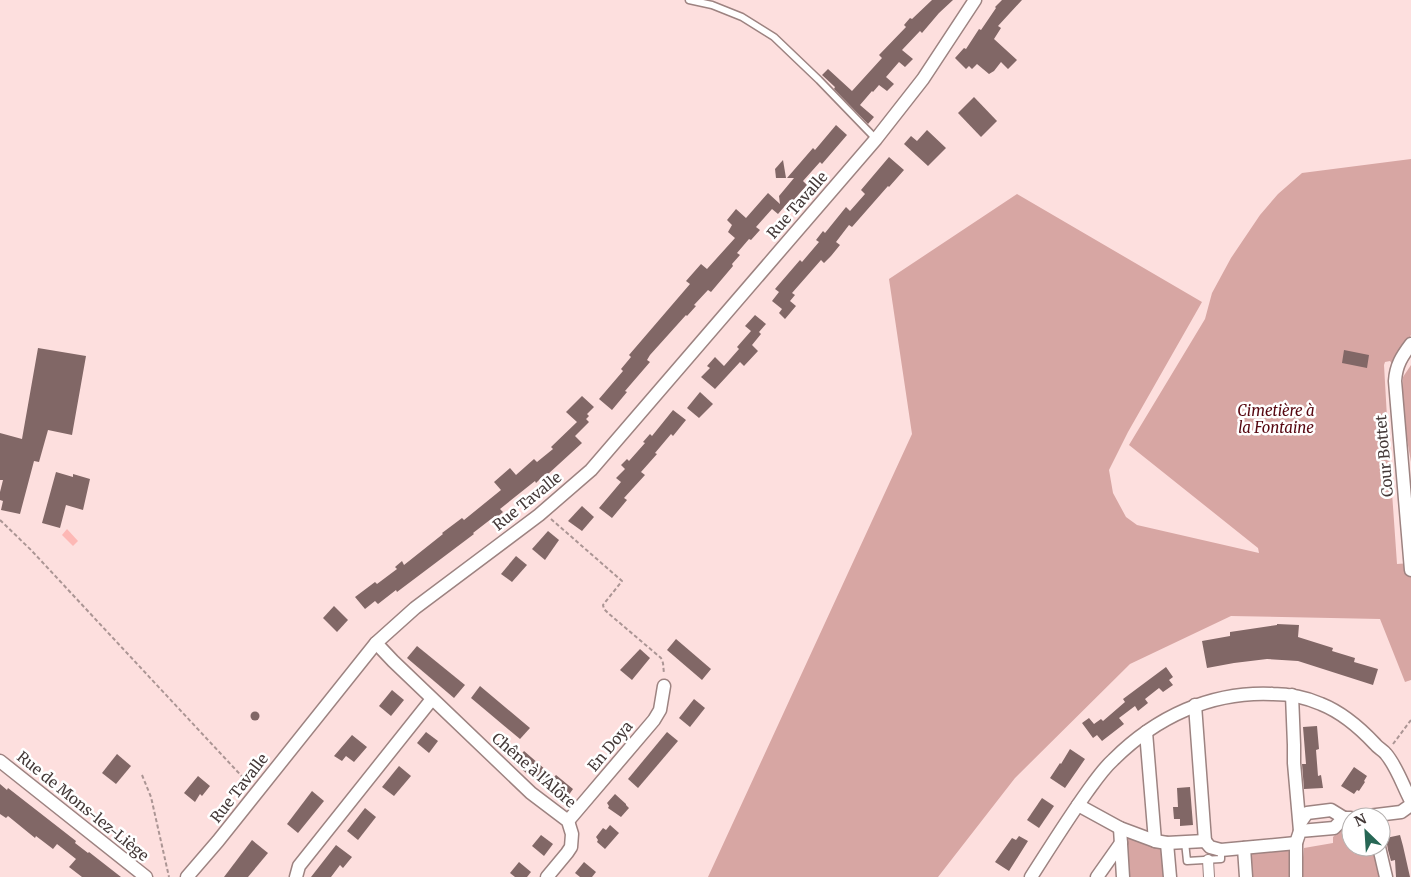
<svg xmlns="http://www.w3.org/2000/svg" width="1411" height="877" viewBox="0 0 1411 877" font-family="Merriweather,serif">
<rect width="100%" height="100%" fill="#fddfde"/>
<g fill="#d7a6a3">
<path d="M1411 159V335L1393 365 1390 361 1385 362 1384 365 1388 435 1397 564 1411 563V680L1405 682 1380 619 1231 616 1130 664 1015 778 938 877H708L912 434 889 279 1017 194 1202 302 1128 432 1109 470 1113 493 1126 517 1137 525 1259 553 1258 548 1129 445 1205 319 1212 293 1231 258 1260 215 1278 194 1302 173Z"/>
<path d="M1411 365V462L1401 405 1403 377Z"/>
<path d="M1351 825V847H1375L1382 877H1301L1304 848 1333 843V837L1336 834Z"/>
<path d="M1128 837 1159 847 1162 850 1167 877H1127L1125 838Z"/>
<path d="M1290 848 1293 877H1251L1249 856 1253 850Z"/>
</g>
<path fill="#fdb8b5" d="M67 529 78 541 73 546 62 535Z"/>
<g fill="#816766">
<path d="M932 0H953L939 13 922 33 920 31 902 50 913 59 905 67 899 62 886 77 894 84 887 91 879 85 873 92 872 91 860 105 874 117 868 124 834 89 835 87 822 75 828 69 852 91 882 58 879 55 906 27 904 25 910 18 912 19Z"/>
<path d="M1002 0H1022L998 26 1001 28 994 39 1017 60 1008 69 1001 62 994 71 989 74 977 64 972 69 969 66 966 69 955 58 964 48 966 49 979 29 981 30 996 8 995 7Z"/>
<path d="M974 97 997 121 981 137 958 113Z"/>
<path d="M836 125 847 135 822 164 820 162 803 181 807 185 792 202 790 200 778 214 772 209 756 227 760 230 751 240 749 239 737 253 740 255 732 264 733 266 711 292 708 290 694 305 696 306 687 316 686 315 650 355 647 360 650 362 625 391 627 392 612 410 599 399 623 371 621 369 631 357 629 355 690 284 686 281 701 264 707 269 735 238 728 232 732 225 727 220 736 209 746 218 768 193 780 204 779 196 794 178H787L813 148 815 150Z"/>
<path d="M927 130 946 148 928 166 904 144 911 136 917 141Z"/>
<path d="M889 157 904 170 889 187 888 186 852 227 849 225 836 242 840 245 831 256 824 263 821 260 792 293 795 295 790 301 796 306 785 319 779 313 782 309 772 301 779 292 775 289 800 260 802 262 819 242 816 240 823 231 825 233 846 207 850 211 865 194 861 190Z"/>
<path d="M783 160 786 178H776L775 169Z"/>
<path d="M755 315 766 324 759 332 761 334 752 345 758 351 744 366 740 362 715 389 701 377 710 368 707 366 715 357 724 366 739 349 737 347 751 331 745 326Z"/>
<path d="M38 348 86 356 72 435 48 430 39 462 34 461 20 514 1 510 3 501 0 500V492L3 480H0V433L22 439Z"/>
<path d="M1344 350 1369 355 1367 368 1342 363Z"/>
<path d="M700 392 713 404 699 418 687 408Z"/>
<path d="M582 396 594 407 587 414 589 416 586 419 589 422 575 436 582 443 547 475 545 474 536 483 535 481 500 509 503 512 496 518 495 516 473 533 474 534 397 592 396 590 378 604 375 601 365 609 355 597 375 582 377 584 397 569 395 567 402 561 404 565 443 534 442 533 462 518 464 520 501 490 494 482 510 468 516 475 534 459 537 462 553 449 551 447 577 422 566 412Z"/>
<path d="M673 410 686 420 673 436 671 434 655 453 657 454 641 472 645 475 624 498 627 500 612 518 599 508 621 482 616 478 625 469 621 465 627 459 629 461 645 443 643 442 650 434 652 436Z"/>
<path d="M56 472 73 477V474L90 479 83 510 66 505 60 528 42 523Z"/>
<path d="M582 506 594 517 582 531 568 521Z"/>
<path d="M548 531 559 540 545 560 532 549Z"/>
<path d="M516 556 527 565 512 582 501 574Z"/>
<path d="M334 606 348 620 337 632 323 618Z"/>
<path d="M1277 624 1299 625 1298 637 1333 648 1332 651 1355 658 1354 662 1378 669 1373 685 1298 661 1267 659 1234 663 1207 668 1202 641 1230 636V632L1277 625Z"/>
<path d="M676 639 711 669 702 680 667 650Z"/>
<path d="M417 646 465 685 454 698 407 658Z"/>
<path d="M640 649 650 658 632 680 620 670Z"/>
<path d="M1166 667 1173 677 1169 680 1173 685 1163 692 1159 688 1145 699 1148 703 1138 711 1135 706 1119 718 1124 724 1102 741 1097 735 1093 738 1082 723 1089 718 1094 724 1101 719 1103 721 1125 702 1123 699Z"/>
<path d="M480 686 530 728 520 739 471 698Z"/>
<path d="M392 690 404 700 391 716 379 706Z"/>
<path d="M694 699 705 708 690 727 679 718Z"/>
<circle cx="255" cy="716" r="4.5"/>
<path d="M1317 726 1319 749 1316 750 1318 776 1321 775 1323 788 1304 789 1302 764H1306L1303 727Z"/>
<path d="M426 732 438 741 429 753 417 743Z"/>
<path d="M667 732 678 741 638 788 628 779Z"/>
<path d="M352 735 367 747 354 762 346 756 342 761 334 756Z"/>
<path d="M1070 749 1085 759 1065 788 1050 778 1060 763 1061 764Z"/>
<path d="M524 751 554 777 556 775 573 789 563 803 514 763Z"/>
<path d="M117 754 131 766 116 784 102 773Z"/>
<path d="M399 766 411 776 394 796 382 787Z"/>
<path d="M1354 767 1367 776 1364 781 1365 782 1359 791 1357 790 1354 794 1341 786Z"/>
<path d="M198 776 210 786 202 796 200 794 195 802 184 793Z"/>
<path d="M0 784 7 790 8 788 76 841 75 843 88 853 89 852 121 877H82L69 867 76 859 57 844 53 849 36 836 35 838 8 816 6 818 0 814Z"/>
<path d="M1190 787 1193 825 1180 826V819H1174L1173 807H1178L1177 788Z"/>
<path d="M312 791 324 801 298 833 287 824Z"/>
<path d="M615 794 626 804V805L629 808 621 817 608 808 609 806 607 803Z"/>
<path d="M1042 798 1054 806 1039 828 1027 820Z"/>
<path d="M365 808 376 817 358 840 347 831Z"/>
<path d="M610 825 619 833 605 849 597 842 598 840 596 837 603 828 606 830Z"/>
<path d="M541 835 553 844 544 856 532 846Z"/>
<path d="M1400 835 1403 846 1410 877H1396L1395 860 1391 861 1388 850 1386 838Z"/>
<path d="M1019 836 1028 841 1009 871 995 862 1012 838 1016 840Z"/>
<path d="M252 840 268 853 248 877H224Z"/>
<path d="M336 845 352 857 343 868 340 865 331 877H311Z"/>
<path d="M519 862 531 872 527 877H515L510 873Z"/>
<path d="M584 862 596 872 592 877H580L575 873Z"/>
</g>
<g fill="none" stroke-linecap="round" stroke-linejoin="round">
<g stroke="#9d8381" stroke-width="9">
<g id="service">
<path d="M689 0 712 5 742 17 774 37 819 80 876 139"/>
<path d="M1185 842 1187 861 1221 859V850"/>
</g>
</g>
<g stroke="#9d8381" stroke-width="12">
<path id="pedestrian" d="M1208 860 1209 877"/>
</g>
<g stroke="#9d8381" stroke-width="15">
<g id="minor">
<path d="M1411 344C1402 356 1396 365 1395 381L1411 570"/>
<path d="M376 643 393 661 531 793 568 821 572 834 571 847 567 853 547 877"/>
<path d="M1292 695 1294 745V763L1300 831"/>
<path d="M1195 705 1205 841"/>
<path d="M1146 732 1155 841"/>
<path d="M0 761 146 877"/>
<path d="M1078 805 1120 828 1155 841 1167 843 1205 841"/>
<path d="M1360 817 1401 812 1411 805"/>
<path d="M568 821 654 720 660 710 664 686"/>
<path d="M1300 823 1307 813 1331 810 1344 818"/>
<path d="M1120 828 1123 877"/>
<path d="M1205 841 1210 847 1221 850 1296 843"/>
<path d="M1167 843 1170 877"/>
<path d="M1379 847 1386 877"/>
<path d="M1244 848 1246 877"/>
<path d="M187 877 218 841 376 643 415 608 539 515 591 470 876 139 923 79 975 0"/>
<path d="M296 877 299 866 432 699"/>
<path d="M1031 877C1049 849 1067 820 1087 792 1095 781 1103 769 1113 760 1156 717 1211 691 1273 694 1289 694 1305 697 1321 704 1341 712 1360 728 1375 744 1378 748 1383 750 1386 754 1397 767 1403 786 1411 801"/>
<path d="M1097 877 1121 843"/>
<path d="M1296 877V843L1300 831 1334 828 1344 818H1351"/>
</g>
</g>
<g stroke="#ab9594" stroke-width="2" stroke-dasharray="4 2.5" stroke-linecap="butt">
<path d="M551 519 622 581 603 605 604 609 608 613 661 658 663 663 664 674"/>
<path d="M0 520 31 550 249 784"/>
<path d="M1393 744 1411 720"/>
<path d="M142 775 151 797 169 877"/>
</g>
<use href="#service" stroke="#fff" stroke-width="6"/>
<use href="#pedestrian" stroke="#fff" stroke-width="10"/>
<use href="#minor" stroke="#fff" stroke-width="12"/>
</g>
<g text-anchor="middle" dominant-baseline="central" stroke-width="5" stroke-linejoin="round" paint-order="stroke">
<g font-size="15" fill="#443938" stroke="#fff">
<text transform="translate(797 205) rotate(-49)">Rue Tavalle</text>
<text transform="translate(1384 456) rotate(-95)">Cour Bottet</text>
<text transform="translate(527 501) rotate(-39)">Rue Tavalle</text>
<text transform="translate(610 746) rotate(-50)">En Doya</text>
<text transform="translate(534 770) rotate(41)">Chêne à l'Alôre</text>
<text transform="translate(239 788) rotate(-52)">Rue Tavalle</text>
<text transform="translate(83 806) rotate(39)">Rue de Mons-lez-Liège</text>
</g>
<g font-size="15" font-style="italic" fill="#560710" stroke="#fff">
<text x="1276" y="410">Cimetière à<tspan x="1276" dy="17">la Fontaine</tspan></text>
</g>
</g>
<g transform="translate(1366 832) rotate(335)"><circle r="24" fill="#ffffff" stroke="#b4b0af"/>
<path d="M0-4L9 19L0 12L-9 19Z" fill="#276755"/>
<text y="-8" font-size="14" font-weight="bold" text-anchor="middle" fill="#443938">N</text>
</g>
</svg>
